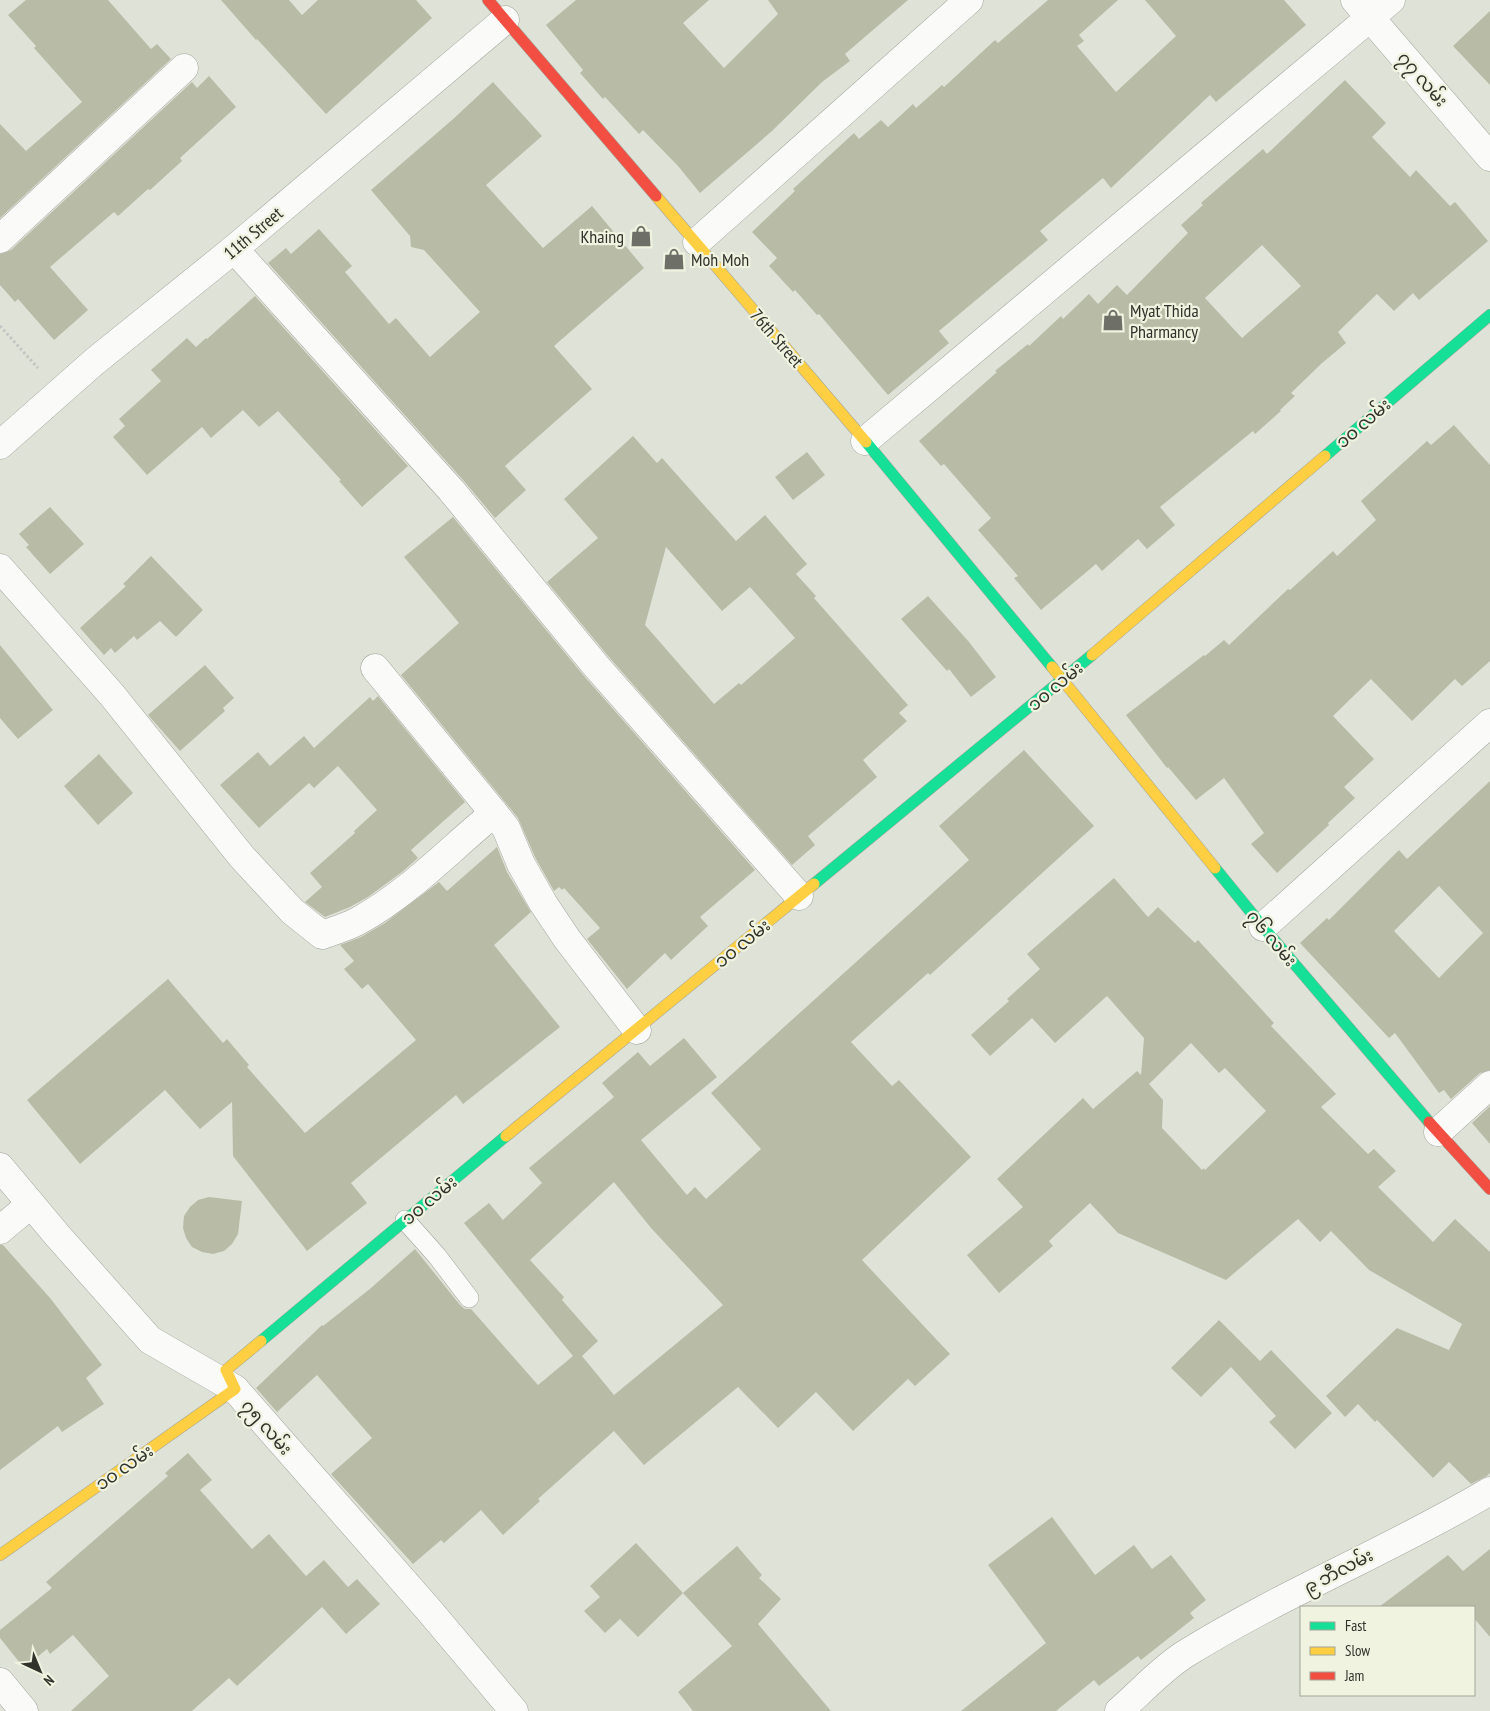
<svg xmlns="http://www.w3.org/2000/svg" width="1490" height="1711" viewBox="0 0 1490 1711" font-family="'PT Sans Narrow','Noto Sans Myanmar',sans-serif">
<rect width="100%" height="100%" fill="#dfe2d7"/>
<g fill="#b8bca7" fill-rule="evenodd">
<path d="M26 0H108L151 49 157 44 171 59 0 218V124L26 151 82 102 34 48 36 46 8 15Z"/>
<path d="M221 0H289L302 15 318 0H416L432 18 326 114 257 39 256 40Z"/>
<path d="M576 0H709L683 23 724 68 778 14 768 0H908L845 54 850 61 822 82 772 131 700 193 678 166 643 130 639 134 605 97 603 99 580 73 583 70 546 25Z"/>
<path d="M1048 0H1118L1079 35 1084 41 1077 46 1116 92 1176 36 1145 0H1284L1306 25 1216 102 1210 95 1111 188 1103 178 1040 231 1048 240 939 331 949 343 888 395 819 314 817 315 795 290 793 292 769 266 777 258 752 232 795 191 793 189 854 133 859 139 881 120 888 127 913 104 916 108 942 85 944 87 995 40 998 43Z"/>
<path d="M1490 11V85L1453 46Z"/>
<path d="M209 76 236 107 180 158 182 161 150 190 148 189 118 216 114 212 50 267 88 310 54 340 18 299 15 302 0 285V254L11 250 192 82 197 88Z"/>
<path d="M1345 80 1386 123 1372 137 1410 177 1416 170 1450 206 1455 202 1488 241 1419 300 1413 293 1394 311 1377 294 1338 332 1346 343 1321 364 1291 393 1295 396 1280 410 1281 411 1255 434 1253 431 1160 507 1175 525 1147 549 1138 539 1102 571 1096 564 1041 610 1014 578 1018 576 978 530 991 518 944 464 941 466 919 441 997 372 995 371 1028 344 1029 346 1061 316 1063 319 1089 294 1098 304 1117 285 1127 295 1188 233 1181 225 1203 205 1201 203 1263 149 1267 154ZM1262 245 1301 286 1242 338 1205 298Z"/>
<path d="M493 82 542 136 486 185 543 248 592 206 644 268 554 346 592 389 505 466 526 490 495 518 463 480 268 263 286 248 291 254 319 229 352 266 345 272 389 324 396 318 430 357 480 312 424 250 411 247 410 236 371 190 452 120Z"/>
<path d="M255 296 408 466 362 507 339 481 341 480 278 411 259 427 243 410 211 438 202 427 147 475 113 437 125 426 119 419 161 381 151 370 187 338 196 347 206 338 207 339Z"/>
<path d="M1454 425 1490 465V661L1462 686 1455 679 1412 721 1371 679 1333 716 1374 759 1344 787 1355 798 1328 823 1329 825 1277 873 1251 844 1264 833 1224 778 1196 800 1168 767 1167 768 1126 715 1204 655 1205 656 1224 640 1229 645 1288 589 1290 590 1333 551 1337 556 1376 520 1361 501 1427 441 1431 445Z"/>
<path d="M633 436 657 463 662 458 736 541 765 515 807 564 796 574 816 596 814 598 908 705 899 713 907 721 863 760 877 777 808 836 815 845 792 865 608 656 547 582 598 538 564 499ZM666 547 722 611 750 587 795 638 741 685 739 683 714 704 645 625Z"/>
<path d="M807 452 825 475 793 500 775 477Z"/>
<path d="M50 507 84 544 50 574 26 547 29 545 19 534Z"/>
<path d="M453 517 584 676 755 870 700 917 708 926 671 960 665 953 627 989 587 939 600 928 564 888 562 890 559 887 554 891 535 857 518 818 401 675 459 623 404 557Z"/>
<path d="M151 556 203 610 176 637 160 621 137 640 134 636 115 653 111 648 104 655 80 628 126 586 123 584Z"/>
<path d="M928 596 969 642 996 677 971 697 949 669 947 671 901 619Z"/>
<path d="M0 645 53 710 18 739 0 718Z"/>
<path d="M205 665 234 698 223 708 225 711 180 751 148 715Z"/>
<path d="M378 696 465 802 411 850 418 858 402 872 368 897 350 907 325 917 305 902 322 887 310 873 355 833 354 831 377 810 338 766 314 788 309 783 259 828 220 785 258 752 270 766 304 736 314 748 370 697 373 701Z"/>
<path d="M1024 750 1094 826 930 975 928 973 851 1042 892 1086 899 1080 971 1157 862 1260 950 1354 915 1386 908 1379 853 1431 816 1392 778 1428 738 1387 644 1465 614 1431 538 1499 540 1501 503 1535 481 1510 444 1543 441 1540 413 1564 331 1474 372 1438 317 1375 277 1412 256 1388 322 1325 323 1326 371 1288 415 1249 460 1305 465 1309H471L538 1385 573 1356 464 1223 489 1203 503 1220 542 1183 529 1168 614 1097 602 1083 638 1052 650 1066 684 1038 717 1077 641 1140 687 1195 695 1187 706 1199 761 1149 711 1093 969 860 939 826ZM614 1182 651 1228 723 1305 614 1395 582 1356 598 1341 562 1300 564 1297 530 1260Z"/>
<path d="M99 754 133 793 98 825 64 786Z"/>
<path d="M1490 781V1070L1480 1073 1451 1099 1444 1090 1439 1093 1395 1033 1389 1038 1300 943 1327 918 1329 920 1399 850 1407 859ZM1439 886 1483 933 1439 978 1394 931Z"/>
<path d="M497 847 507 872 531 912 494 945 560 1027 463 1104 456 1095 351 1183 367 1203 307 1251 233 1156 232 1102 200 1129 165 1090 80 1164 27 1100 168 979 223 1043 227 1039 249 1065 247 1067 305 1133 416 1040 368 984 362 989 344 969 354 961 340 945 361 937 385 923 439 882 447 891Z"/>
<path d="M1114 878 1148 917 1158 907 1195 943 1198 940 1274 1023 1271 1026 1336 1094 1321 1107 1368 1154 1374 1149 1396 1171 1378 1187 1433 1242 1455 1219 1490 1252V1473L1487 1476 1471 1484 1449 1462 1433 1478 1377 1420 1375 1422 1358 1404 1345 1417 1326 1396 1397 1328 1449 1350 1462 1324 1369 1270 1331 1231 1320 1242 1298 1219 1226 1280 1118 1233 1090 1203 1049 1241 1053 1246 999 1293 967 1255 1023 1207 997 1179 1083 1098 1093 1109 1137 1071 1141 1075 1144 1038 1107 996 1055 1043 1032 1018 990 1056 971 1035 1009 1001 1007 999 1040 969 1027 954ZM1191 1043 1219 1073 1225 1068 1266 1111 1205 1170 1204 1168 1202 1170 1162 1128 1163 1100 1149 1084Z"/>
<path d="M1490 1106V1144L1472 1123Z"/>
<path d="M209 1197 242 1201 238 1234 232 1244 224 1251 213 1254 202 1252 192 1247 186 1238 183 1228 184 1216 190 1207 198 1200Z"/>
<path d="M0 1245H3L50 1298 102 1365 86 1378 104 1404 62 1432 58 1426 0 1470Z"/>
<path d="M1219 1320 1260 1361 1271 1350 1332 1413 1295 1449 1269 1422 1276 1416 1231 1367 1201 1397 1171 1368Z"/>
<path d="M188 1453 212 1480 200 1490 252 1549 269 1534 306 1576 324 1560 348 1587 357 1579 380 1604 346 1634 322 1607 237 1686 229 1678 192 1711H71L109 1676 73 1635 50 1654 47 1649 24 1668 0 1638V1630L52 1588 46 1582 168 1476 165 1473Z"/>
<path d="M1052 1517 1095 1575 1134 1545 1152 1569 1171 1555 1206 1600 1190 1613 1194 1618 1141 1660 1138 1656 1099 1686 1094 1680 1056 1711H961L1046 1643 988 1565Z"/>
<path d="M636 1543 683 1593 638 1637 620 1619 605 1633 584 1611 600 1597 590 1586Z"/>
<path d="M737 1546 762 1575 759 1578 781 1599 758 1624 831 1711H693L678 1692 732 1646 683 1593Z"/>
<path d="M1490 1549V1637L1474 1618V1607H1379L1448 1555 1463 1571Z"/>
</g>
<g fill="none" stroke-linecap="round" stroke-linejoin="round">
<g stroke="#a2a49c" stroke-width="20">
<path id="lane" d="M405 1220 437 1256 469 1298"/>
</g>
<g stroke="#a2a49c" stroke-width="29">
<g id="street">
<path d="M1355 0 1490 157"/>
<path d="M0 239 184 68"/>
<path d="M697 242 969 0"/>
<path d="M234 249 451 490 596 666 799 896"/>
<path d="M865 441 1391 0"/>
<path d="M0 445 94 362 234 249 505 20"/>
<path d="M0 568 112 695 242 857 292 911 322 935C333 931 347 927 358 921 409 893 449 850 494 813L506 828 521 864 543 903 567 939 637 1030"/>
<path d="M375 668 494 813"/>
<path d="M1263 927 1490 723"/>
<path d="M1438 1132 1490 1085"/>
<path d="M0 1167 57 1235 150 1340 235 1389 428 1609 514 1711"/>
<path d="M0 1230 31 1204"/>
<path d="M0 1682 24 1711"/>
<path d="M1119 1711C1141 1692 1160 1670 1185 1654 1283 1593 1391 1550 1490 1491"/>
</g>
</g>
<g stroke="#a2a49c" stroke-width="12">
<g id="fast">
<path d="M866 442 1052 667"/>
<path d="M1325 456 1490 315"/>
<path d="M1215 868 1263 927 1429 1122"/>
<path d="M814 884 1092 655"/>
<path d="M261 1341 506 1136"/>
</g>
</g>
<g stroke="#a2a49c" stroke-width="12">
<g id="slow">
<path d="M656 196 866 442"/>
<path d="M1092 655 1325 456"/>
<path d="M1052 667 1215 868"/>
<path d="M506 1136 814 884"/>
<path d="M0 1555 235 1389 226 1370 261 1341"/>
</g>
</g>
<g stroke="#a2a49c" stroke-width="12">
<g id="jam">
<path d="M488 0 656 196"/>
<path d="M1429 1122 1490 1189"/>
</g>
</g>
<path stroke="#c5c5c3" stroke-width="3" stroke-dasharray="2.5 2.5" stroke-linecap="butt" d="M0 326 38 368"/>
<use href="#lane" stroke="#fafbf9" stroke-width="19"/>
<use href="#street" stroke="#fafbf9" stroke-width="28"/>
<use href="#fast" stroke="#16e098" stroke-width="11"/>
<use href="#slow" stroke="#ffcf43" stroke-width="11"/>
<use href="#jam" stroke="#f24e42" stroke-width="11"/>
</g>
<defs>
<g id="shop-bare" transform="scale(1.725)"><path d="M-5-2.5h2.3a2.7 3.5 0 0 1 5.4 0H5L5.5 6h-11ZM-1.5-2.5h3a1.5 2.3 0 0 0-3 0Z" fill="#6e7067" stroke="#eff3df" stroke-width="2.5" paint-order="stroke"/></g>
</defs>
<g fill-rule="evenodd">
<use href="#shop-bare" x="641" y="236"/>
<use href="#shop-bare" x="674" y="259"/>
<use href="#shop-bare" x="1113" y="320"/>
</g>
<g text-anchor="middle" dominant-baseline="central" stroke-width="4.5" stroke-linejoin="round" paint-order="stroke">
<g font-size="18" fill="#31322b" stroke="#eff3df">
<text transform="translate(1423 79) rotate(49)">၇၇ လမ်း</text>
<text transform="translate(253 233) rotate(-40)">11th Street</text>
<text transform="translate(777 338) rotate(49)">76th Street</text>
<text transform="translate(1363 423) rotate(-41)">၁၀ လမ်း</text>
<text transform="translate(1055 686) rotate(-40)">၁၀ လမ်း</text>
<text transform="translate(1272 938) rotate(50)">၇၆ လမ်း</text>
<text transform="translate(742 943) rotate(-39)">၁၀ လမ်း</text>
<text transform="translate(429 1200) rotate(-40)">၁၀ လမ်း</text>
<text transform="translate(267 1427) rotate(49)">၇၅ လမ်း</text>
<text transform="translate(124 1467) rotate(-35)">၁၀ လမ်း</text>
<text transform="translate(1338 1571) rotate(-28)">၉ ဘီလမ်း</text>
</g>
<g font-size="18" fill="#31322b" stroke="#eff3df" text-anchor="start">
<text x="624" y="236" text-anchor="end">Khaing</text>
<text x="691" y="259">Moh Moh</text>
<text x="1130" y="310">Myat Thida<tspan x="1130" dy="21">Pharmancy</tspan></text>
</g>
</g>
<rect x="1300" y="1606" width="175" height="90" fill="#eff3df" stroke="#a3a697"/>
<rect x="1310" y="1622" width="25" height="8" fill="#16e098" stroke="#a3a697"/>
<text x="1345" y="1631" font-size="15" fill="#31322b">Fast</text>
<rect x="1310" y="1647" width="25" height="8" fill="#ffcf43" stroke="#a3a697"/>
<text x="1345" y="1656" font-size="15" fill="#31322b">Slow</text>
<rect x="1310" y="1672" width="25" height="8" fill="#f24e42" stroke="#a3a697"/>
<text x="1345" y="1681" font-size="15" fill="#31322b">Jam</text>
<g transform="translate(40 1671) rotate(136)" stroke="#eff3df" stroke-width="4" paint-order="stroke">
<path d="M0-4L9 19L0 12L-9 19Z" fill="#31322b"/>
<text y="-8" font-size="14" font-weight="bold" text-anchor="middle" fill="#31322b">N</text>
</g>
</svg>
